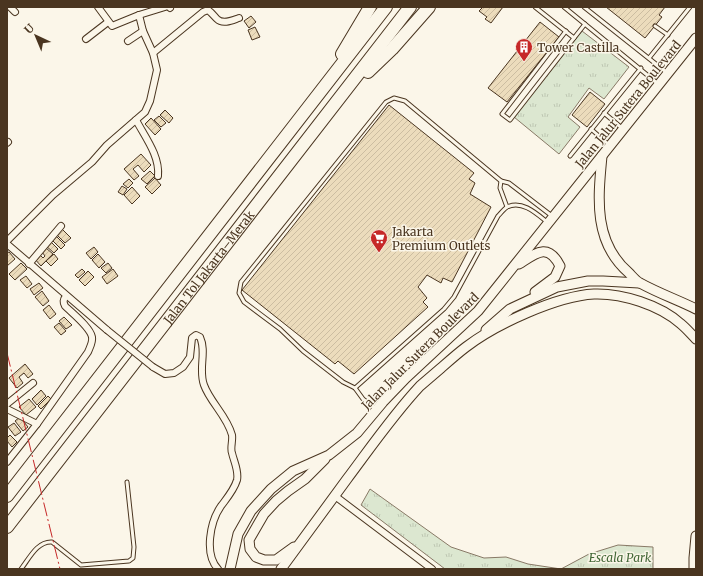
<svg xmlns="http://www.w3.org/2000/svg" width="703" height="576" viewBox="0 0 703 576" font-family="Merriweather,serif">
<defs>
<pattern id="park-tufts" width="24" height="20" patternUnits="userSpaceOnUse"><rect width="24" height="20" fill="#dce7d0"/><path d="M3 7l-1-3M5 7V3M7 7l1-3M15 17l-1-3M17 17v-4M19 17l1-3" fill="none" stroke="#bec7b2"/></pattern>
<pattern id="building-hatch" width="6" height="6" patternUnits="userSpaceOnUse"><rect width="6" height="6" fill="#ecdcbc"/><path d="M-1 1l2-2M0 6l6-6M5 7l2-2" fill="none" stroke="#ccbda1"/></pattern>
</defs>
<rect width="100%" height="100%" fill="#fbf6e9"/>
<g fill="url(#park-tufts)" stroke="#887966">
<path d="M582 31 629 67 604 99 589 88 568 117 580 127 559 154 514 117Z"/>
<path d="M370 489 451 547 484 558 506 557 528 564 561 569 589 554 618 545 653 547V569H445L361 505Z"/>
</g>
<g fill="url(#building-hatch)" stroke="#4a3520">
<path d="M483 7H503L491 23 485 19 487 17 479 11Z"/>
<path d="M606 7H665L659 15 662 17 645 38Z"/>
<path d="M251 16 256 22 249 28 244 21Z"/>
<path d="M540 22 559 37 507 102 488 88Z"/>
<path d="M255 27 260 37 252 40 248 30Z"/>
<path d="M590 92 605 104 587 127 572 115Z"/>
<path d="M389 105 474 173 469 179 475 183 470 194 491 207 452 282 443 278 441 283 427 275 418 287 427 298 423 302 428 307 354 374 338 361 335 364 242 290Z"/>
<path d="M165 110 173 118 169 123 160 115Z"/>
<path d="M159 116 166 123 161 127 154 120Z"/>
<path d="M151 118 161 129 155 135 145 124Z"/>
<path d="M141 154 151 165 144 172 138 165 133 169 139 176 134 180 124 169Z"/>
<path d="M150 171 155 176 147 184 141 179Z"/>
<path d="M155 178 161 185 152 194 145 187Z"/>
<path d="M129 179 133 183 128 188 123 184Z"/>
<path d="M122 186 127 189 123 195 118 192Z"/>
<path d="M132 187 140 196 132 204 124 195Z"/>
<path d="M61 228 71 238 65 243 56 234Z"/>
<path d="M55 235 65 245 61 249 51 239Z"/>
<path d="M50 241 58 249 54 253 45 245Z"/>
<path d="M94 247 98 252 91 259 86 253Z"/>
<path d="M46 248 53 254 41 266 34 258 39 254 43 258 45 256 42 252Z"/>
<path d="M9 252 15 259 7 266V253Z"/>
<path d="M54 254 58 259 51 266 46 261Z"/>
<path d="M98 254 105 262 99 268 92 260Z"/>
<path d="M21 263 27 269 15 280 9 274Z"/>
<path d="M108 263 112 268 106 273 101 268Z"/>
<path d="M82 269 85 272 78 278 75 275Z"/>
<path d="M113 269 118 276 107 284 102 277Z"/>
<path d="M88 271 94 277 85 286 79 280Z"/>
<path d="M26 276 32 284 27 288 20 280Z"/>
<path d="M39 283 43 288 34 295 30 289Z"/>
<path d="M42 291 49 301 43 306 35 297Z"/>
<path d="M49 305 56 314 50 319 43 310Z"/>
<path d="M64 317 72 325 66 329 59 321Z"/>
<path d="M59 323 66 331 61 335 54 327Z"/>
<path d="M25 364 33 374 28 378 24 373 19 377 23 383 17 388 9 378Z"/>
<path d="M41 390 46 396 37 405 32 399Z"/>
<path d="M48 396 51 399 41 409 38 406Z"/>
<path d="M29 399 36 407 26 415 19 407Z"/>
<path d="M20 417 28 427 23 431 15 421Z"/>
<path d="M14 423 21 432 15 436 8 427Z"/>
<path d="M10 435 17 442 12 447 7 441V438Z"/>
</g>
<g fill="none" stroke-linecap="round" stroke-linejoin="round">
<g stroke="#4a3520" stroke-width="5">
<g id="service">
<path d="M535 7 574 38 585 24"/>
<path d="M564 7 657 83"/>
<path d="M584 7 666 72"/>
<path d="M655 26 668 35"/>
<path d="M566 31 502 114 510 120 574 38"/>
<path d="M649 58 690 7"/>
<path d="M604 113 623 129"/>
<path d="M591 129 608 144"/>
<path d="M570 156 641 68"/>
<path d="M501 181 509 183 552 216"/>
<path d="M355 388 444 309 454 297 498 216C500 214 504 209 507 207 522 200 536 213 547 222"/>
<path d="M375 408 363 399 355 388 343 382 303 351 280 329 244 302 239 293 241 282 386 102 394 98 405 101 501 181 500 188 507 207"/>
<path d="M21 569C29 559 37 541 52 542L81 565 129 561 133 558 134 547 127 482"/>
</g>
</g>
<g stroke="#4a3520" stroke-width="8">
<g id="minor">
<path d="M10 7 15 12"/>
<path d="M169 7 170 8"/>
<path d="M139 15 165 7"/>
<path d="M86 39 108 22"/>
<path d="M128 41 143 31"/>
<path d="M153 53 203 12 208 10C212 13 214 16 217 19 223 25 233 20 239 18"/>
<path d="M136 120C145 137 160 156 158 176"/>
<path d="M7 143 8 142"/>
<path d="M7 241 53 195 92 162 107 145 145 112 150 101 157 70 153 53 143 31 139 15 112 26 98 7"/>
<path d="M7 244 107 330"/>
<path d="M29 264 61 226"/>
<path d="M153 367 165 374 174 373 183 367 190 357 192 338 196 335 200 337C207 352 198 369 204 385 210 402 227 416 232 435 233 441 230 448 232 453 234 462 239 471 237 480 234 490 227 498 221 506 210 522 204 554 218 569"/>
<path d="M7 404 33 383"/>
<path d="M7 409 37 424"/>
<path d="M7 462 37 424 88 352C90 347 93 342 92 337 90 327 72 313 65 306 63 302 63 300 66 296"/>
<path d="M335 496 432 569"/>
</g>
</g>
<g stroke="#4a3520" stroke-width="11">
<g id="secondary">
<path d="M602 156C598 198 593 242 629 273 632 276 636 281 640 283 658 293 678 300 696 309"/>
<path d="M519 264C536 253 548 242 560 266L555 277 535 292"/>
<path d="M486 330 510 309 557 287 588 281H603L639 283"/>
<path d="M294 547 276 560H264L256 557 250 549 249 540 264 514 276 501 288 491 305 479 325 459"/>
<path d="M230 569 238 534 251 511 271 489 293 471 329 455 357 433 383 402 406 378 478 311 696 38"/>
<path d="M281 569C303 539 325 509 347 479 371 447 393 415 420 386 427 380 434 374 441 368 449 361 458 353 466 347 496 324 557 296 594 294 622 293 660 305 681 324 686 328 691 334 696 339"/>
<path d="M694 569V558L696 536"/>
</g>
</g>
<g stroke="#4a3520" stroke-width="14">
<g id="motorway">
<path d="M342 54 370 7"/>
<path d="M368 72 392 49 429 7"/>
<path d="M7 496 386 7"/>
<path id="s1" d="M7 527 410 7"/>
</g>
</g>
<use href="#service" stroke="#fbf6e9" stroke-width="3"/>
<use href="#minor" stroke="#fbf6e9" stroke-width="6"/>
<use href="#secondary" stroke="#fbf6e9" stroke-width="9"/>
<use href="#motorway" stroke="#fbf6e9" stroke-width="12"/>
<g stroke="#4a3520" stroke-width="8" stroke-linecap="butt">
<path id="minor-bridge" d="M107 330 153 367"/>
</g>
<use href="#minor-bridge" stroke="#fbf6e9" stroke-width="6"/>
<path stroke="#c62828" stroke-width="1" stroke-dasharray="14 3 2 3" stroke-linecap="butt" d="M7 353 60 569"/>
</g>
<defs>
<g id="building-pin" transform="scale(0.9)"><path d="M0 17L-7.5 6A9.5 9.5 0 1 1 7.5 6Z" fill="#c62828" stroke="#fbf6e9"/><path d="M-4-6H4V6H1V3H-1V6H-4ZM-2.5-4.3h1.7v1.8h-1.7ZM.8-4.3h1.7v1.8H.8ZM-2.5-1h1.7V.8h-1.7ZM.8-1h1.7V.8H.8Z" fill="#fff"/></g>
<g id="supermarket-pin" transform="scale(0.9)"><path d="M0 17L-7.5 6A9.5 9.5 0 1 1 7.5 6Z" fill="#c62828" stroke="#fbf6e9"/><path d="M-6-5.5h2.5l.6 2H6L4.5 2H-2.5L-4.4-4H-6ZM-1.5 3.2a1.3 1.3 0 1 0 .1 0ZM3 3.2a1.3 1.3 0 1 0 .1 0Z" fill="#fff"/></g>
</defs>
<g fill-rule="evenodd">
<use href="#building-pin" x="524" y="47"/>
<use href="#supermarket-pin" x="379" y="238"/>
</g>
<g text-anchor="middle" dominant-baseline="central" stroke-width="3" stroke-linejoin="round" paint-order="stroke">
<g font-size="12" fill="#4a3520" stroke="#fbf6e9" text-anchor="start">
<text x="537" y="47">Tower Castilla</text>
<text x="392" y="231">Jakarta<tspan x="392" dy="14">Premium Outlets</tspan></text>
</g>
<g font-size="12" fill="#4a3520" stroke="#fbf6e9">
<text transform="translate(628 104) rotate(-51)">Jalan Jalur Sutera Boulevard</text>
<text stroke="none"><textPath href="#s1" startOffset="329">Jalan Tol Jakarta–Merak</textPath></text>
<text transform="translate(420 351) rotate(-45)">Jalan Jalur Sutera Boulevard</text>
</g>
<g font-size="12" font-style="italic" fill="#436837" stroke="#fbf6e9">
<text x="620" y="557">Escala Park</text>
</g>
</g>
<rect width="703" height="576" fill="none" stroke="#4a3520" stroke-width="16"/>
<g transform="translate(36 36) rotate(316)" stroke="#fbf6e9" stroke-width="3" paint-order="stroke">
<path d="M0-3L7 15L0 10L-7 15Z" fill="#4a3520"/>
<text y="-6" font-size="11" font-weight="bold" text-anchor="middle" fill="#4a3520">U</text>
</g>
</svg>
